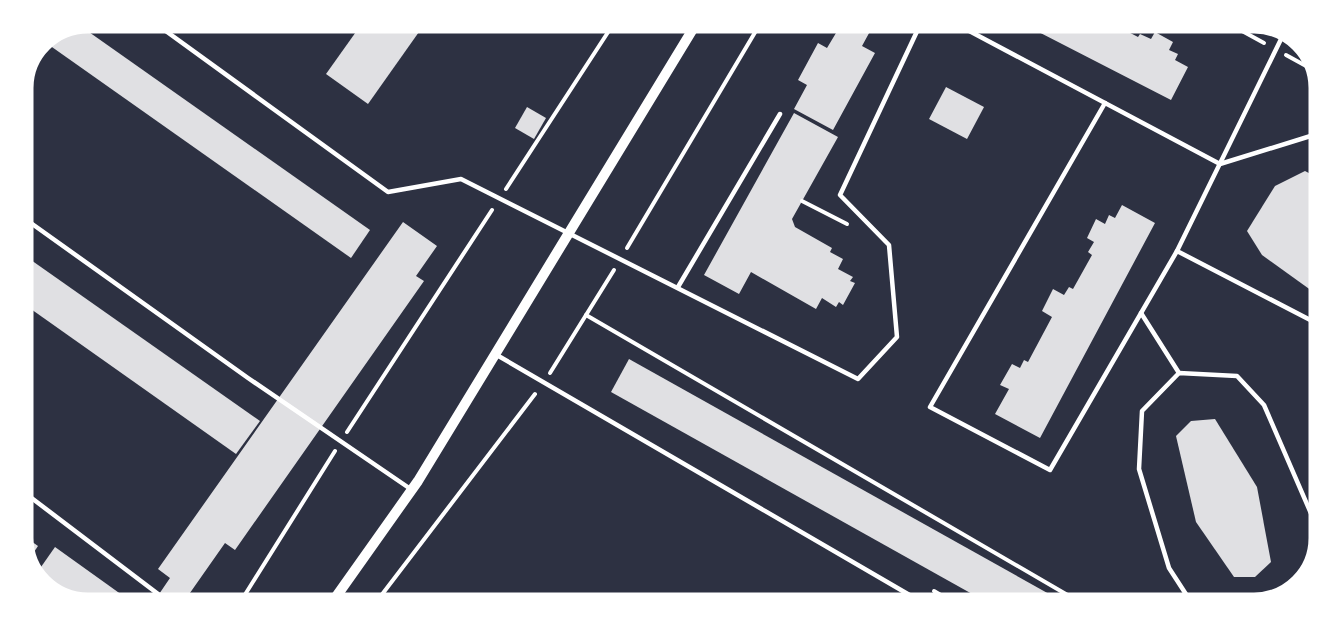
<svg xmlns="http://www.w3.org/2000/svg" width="1342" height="626" viewBox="0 0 1342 626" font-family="'Nunito Sans',sans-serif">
<rect width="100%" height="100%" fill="#2d3142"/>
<g fill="#e0e0e3">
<path d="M238 22H251L246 28Z"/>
<path d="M363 22H426L368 104 326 74Z"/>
<path d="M819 24H874L862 46 875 53 833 130 794 109 807 85 798 80 818 43 827 48 836 33Z"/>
<path d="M79 25 370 230 351 258 42 40Z"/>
<path d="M1025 25H1115L1138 37 1140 34 1151 39 1155 32 1173 42 1169 50 1178 54 1175 60 1188 67 1171 100Z"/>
<path d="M946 87 984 107 967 139 929 119Z"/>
<path d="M527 107 546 118 534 139 515 128Z"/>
<path d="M794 113 838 137 792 219 795 227 832 248 830 252 843 259 838 269 853 277 850 281 855 283 843 305 839 302 836 307 822 298 816 309 751 272 739 294 704 275Z"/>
<path d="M1305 171 1320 179 1319 296 1262 255 1247 231 1275 186Z"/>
<path d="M1122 205 1155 223 1040 438 995 414 1009 389 1000 385 1012 364 1020 368 1024 360 1028 362 1052 317 1042 311 1053 289 1064 295 1069 287 1073 289 1092 255 1088 252 1094 242 1087 238 1096 219 1105 224 1109 215 1115 218Z"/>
<path d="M403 222 437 246 416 276 424 281 235 550 225 543 185 600H155L170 578 158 569Z"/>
<path d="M21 253 260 421 236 454 21 302Z"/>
<path d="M629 359 1067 604H990L611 392Z"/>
<path d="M1215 419 1257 487 1271 562 1255 577H1234L1196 522 1176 436 1191 421Z"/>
<path d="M21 534 38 546 28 561 21 543Z"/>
<path d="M55 547 129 600H62L34 577Z"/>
</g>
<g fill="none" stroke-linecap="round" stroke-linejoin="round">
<g stroke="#fff" stroke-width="4">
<path d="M1233 26 1264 43"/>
<path d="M1286 55 1317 72"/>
<path d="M506 189 614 23"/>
<path d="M802 201 847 224"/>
<path d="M627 248 760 24"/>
<path d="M586 315 1083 604"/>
<path d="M550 373 614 270"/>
<path d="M347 432 492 210"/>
<path d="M934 591 956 604"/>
<path d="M241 601 335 451"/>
<path d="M377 601 535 394"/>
</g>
<g stroke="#fff" stroke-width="4.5">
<path d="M152 21 388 192 461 179 858 379 897 337 889 245 840 195 920 25"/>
<path d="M958 25 1220 164 1317 134 1320 136"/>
<path d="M1285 31 1177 251 1318 324"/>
<path d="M1105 103 930 407 1050 470 1177 251"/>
<path d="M21 216 248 378 412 490"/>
<path d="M678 287 780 114"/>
<path d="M1141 313 1179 373"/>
<path d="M495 354 925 604"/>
<path d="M21 490 166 600"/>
<path d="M1193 605 1169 568 1139 469 1142 411 1179 373 1237 376 1264 405 1316 525"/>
</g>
<path stroke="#fff" stroke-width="10" d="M333 601 418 481 696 24"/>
</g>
<path d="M0 0H1342V626H0ZM88 32H1254A56 56 0 0 1 1310 88V538A56 56 0 0 1 1254 594H88A56 56 0 0 1 32 538V88A56 56 0 0 1 88 32Z" fill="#fff" fill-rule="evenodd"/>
<path fill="none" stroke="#fff" stroke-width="3" d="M88 32H1254A56 56 0 0 1 1310 88V538A56 56 0 0 1 1254 594H88A56 56 0 0 1 32 538V88A56 56 0 0 1 88 32Z"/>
</svg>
